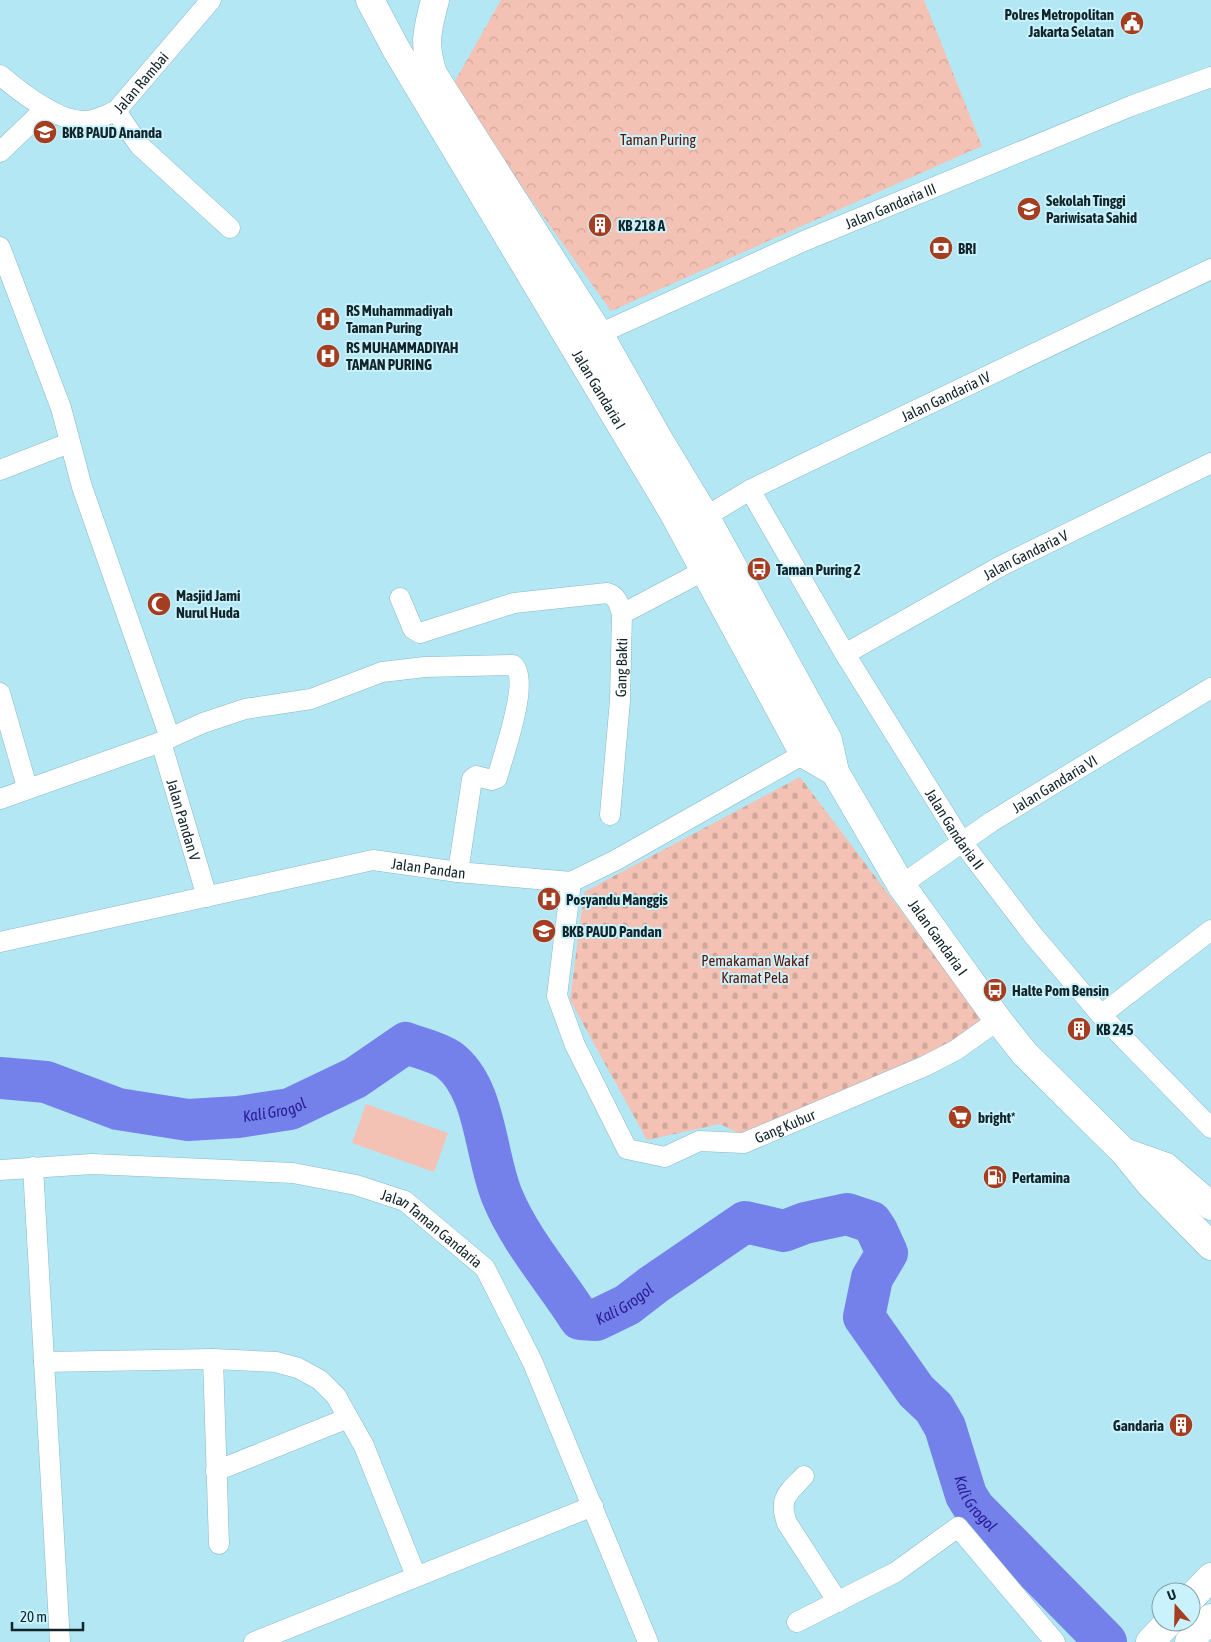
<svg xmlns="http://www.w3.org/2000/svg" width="1211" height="1642" viewBox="0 0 1211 1642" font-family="'Asap Condensed',sans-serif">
<defs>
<pattern id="forest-crowns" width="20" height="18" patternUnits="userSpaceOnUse" patternTransform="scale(1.25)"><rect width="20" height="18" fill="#f4c2b4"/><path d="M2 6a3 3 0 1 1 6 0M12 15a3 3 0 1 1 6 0" fill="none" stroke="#d0a79b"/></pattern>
<pattern id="cemetery-stones" width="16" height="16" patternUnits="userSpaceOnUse" patternTransform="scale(1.25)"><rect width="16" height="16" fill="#f4c2b4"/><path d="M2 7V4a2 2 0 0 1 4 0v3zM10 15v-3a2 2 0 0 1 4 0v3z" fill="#d0a79b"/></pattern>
</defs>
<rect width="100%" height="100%" fill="#b4e7f4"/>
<path fill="url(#forest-crowns)" d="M501 0H924L982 146 611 311 451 88Z"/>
<path fill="url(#cemetery-stones)" d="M800 777 988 1026 744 1136 720 1124 647 1140 570 1000 584 892Z"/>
<path fill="#f4c2b4" d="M366 1104 448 1133 434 1172 352 1143Z"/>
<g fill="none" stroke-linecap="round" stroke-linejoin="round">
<path stroke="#7481ea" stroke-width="42" id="s1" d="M0 1078 46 1082 118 1109 188 1120 238 1117 290 1109 355 1078 406 1043C419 1048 438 1052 449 1060 486 1088 485 1155 502 1196 521 1242 554 1278 580 1319L596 1320 627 1305 653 1285 745 1222 784 1231 805 1223 847 1214 871 1222 877 1231 887 1253 872 1278 864 1317 916 1391 934 1408 945 1427 966 1495 974 1508 1106 1642"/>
<g stroke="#88b8c5" stroke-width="21">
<g id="street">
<path id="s2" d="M0 75C19 91 56 120 82 121 94 122 105 115 116 111L211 0"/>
<path d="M116 111 139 145 230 228"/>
<path d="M0 152 46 108"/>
<path d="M0 247 61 408 82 487 170 738"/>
<path id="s3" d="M586 338 599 334 804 241 1131 106 1211 77"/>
<path d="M0 470 69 443"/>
<path id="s4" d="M750 490 845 654 962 842 1033 935 1101 1015 1211 1128"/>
<path id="s5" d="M695 523 750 490 795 468 1211 269"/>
<path d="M400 598 413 629 420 633 514 603 607 593C618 596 619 605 622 614"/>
<path id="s6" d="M845 654 1001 566 1211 463"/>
<path d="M0 693 27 787"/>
<path id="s7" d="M161 742 207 897"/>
<path d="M0 799 161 742 203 723 245 709 311 699 382 672 425 667 513 665C531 679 503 756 497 778L492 780 476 776 472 779 458 872"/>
<path id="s8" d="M610 815 620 700 622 614 705 570"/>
<path id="s9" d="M571 882 557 996 575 1045 627 1149 665 1157 699 1141 744 1143 925 1066 956 1050 998 1020"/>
<path id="s10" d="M901 885 991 822 1211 688"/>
<path id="s11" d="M0 942 373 860 458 872 571 882 616 860 816 747"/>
<path d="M1101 1015 1211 930"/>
<path d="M33 1167 60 1642"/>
<path id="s12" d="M0 1170 92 1164 293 1173 356 1185 405 1201 485 1268 533 1363 648 1642"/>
<path d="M213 1359 219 1544"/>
<path d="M44 1362 213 1359 276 1362 298 1368 320 1380 336 1396 364 1446 416 1576"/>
<path d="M216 1471 348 1418"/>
<path d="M804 1476C788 1493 778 1498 787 1523L838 1602"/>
<path d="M797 1622 896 1572 958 1527 1055 1642"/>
<path d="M254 1642 593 1506"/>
</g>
</g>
<g stroke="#88b8c5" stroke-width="29">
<g id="secondary">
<path id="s13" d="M370 0 396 49 673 512 804 754 835 772"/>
<path id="s14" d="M435 0C427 32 423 42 433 74L599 334 659 440 705 516 828 740 835 772 901 885 998 1020 1025 1054 1124 1152 1150 1184 1211 1246"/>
<path d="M1124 1152 1166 1167 1211 1206"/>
<path d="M1191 1598 1211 1577"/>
<path d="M1150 1642 1169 1622"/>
<path d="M1189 1642 1211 1618"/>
</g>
</g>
<use href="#street" stroke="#fff" stroke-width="20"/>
<use href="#secondary" stroke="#fff" stroke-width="28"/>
</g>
<defs>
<g id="civic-disc" transform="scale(1.25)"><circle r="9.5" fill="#a53d20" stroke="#caf2fd"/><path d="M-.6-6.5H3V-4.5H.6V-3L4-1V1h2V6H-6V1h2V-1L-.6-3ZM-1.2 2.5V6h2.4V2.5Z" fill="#fff"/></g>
<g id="school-disc" transform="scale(1.25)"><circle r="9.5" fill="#a53d20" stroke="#caf2fd"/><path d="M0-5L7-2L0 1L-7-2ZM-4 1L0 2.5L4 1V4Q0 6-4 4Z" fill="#fff"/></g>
<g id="university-disc" transform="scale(1.25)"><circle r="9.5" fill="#a53d20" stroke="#caf2fd"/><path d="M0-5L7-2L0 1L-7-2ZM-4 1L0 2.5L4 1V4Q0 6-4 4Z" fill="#fff"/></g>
<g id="building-disc" transform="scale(1.25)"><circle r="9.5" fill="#a53d20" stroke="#caf2fd"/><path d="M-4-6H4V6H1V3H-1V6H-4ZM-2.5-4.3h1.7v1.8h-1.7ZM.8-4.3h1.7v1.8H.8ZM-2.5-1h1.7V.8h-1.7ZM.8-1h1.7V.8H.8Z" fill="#fff"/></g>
<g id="bank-disc" transform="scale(1.25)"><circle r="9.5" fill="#a53d20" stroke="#caf2fd"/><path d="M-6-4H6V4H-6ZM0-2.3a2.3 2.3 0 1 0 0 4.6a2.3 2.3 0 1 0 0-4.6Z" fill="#fff"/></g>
<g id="hospital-disc" transform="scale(1.25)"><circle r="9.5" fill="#a53d20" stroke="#caf2fd"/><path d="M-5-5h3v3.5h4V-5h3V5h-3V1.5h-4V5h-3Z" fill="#fff"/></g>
<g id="bus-disc" transform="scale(1.25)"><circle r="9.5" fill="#a53d20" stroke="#caf2fd"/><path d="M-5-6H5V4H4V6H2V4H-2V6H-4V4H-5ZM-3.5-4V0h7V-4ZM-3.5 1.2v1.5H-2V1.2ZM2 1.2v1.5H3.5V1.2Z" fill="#fff"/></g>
<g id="mosque-disc" transform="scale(1.25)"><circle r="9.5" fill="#a53d20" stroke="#caf2fd"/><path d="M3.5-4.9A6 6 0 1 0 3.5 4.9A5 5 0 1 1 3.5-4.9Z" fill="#fff"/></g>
<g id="supermarket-disc" transform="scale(1.25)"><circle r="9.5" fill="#a53d20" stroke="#caf2fd"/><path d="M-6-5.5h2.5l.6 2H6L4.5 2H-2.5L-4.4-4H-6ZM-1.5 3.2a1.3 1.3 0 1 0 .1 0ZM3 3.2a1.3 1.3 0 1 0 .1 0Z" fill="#fff"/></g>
<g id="fuel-disc" transform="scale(1.25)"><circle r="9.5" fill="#a53d20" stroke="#caf2fd"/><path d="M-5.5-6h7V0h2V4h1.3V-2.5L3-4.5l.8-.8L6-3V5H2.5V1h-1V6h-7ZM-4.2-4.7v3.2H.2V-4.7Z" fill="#fff"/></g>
</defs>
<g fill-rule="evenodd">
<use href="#civic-disc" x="1132" y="23"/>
<use href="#school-disc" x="45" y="132"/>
<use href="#university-disc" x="1029" y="209"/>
<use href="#building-disc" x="600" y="225"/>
<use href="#bank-disc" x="941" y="248"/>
<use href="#hospital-disc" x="328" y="319"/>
<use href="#hospital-disc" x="328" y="356"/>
<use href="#bus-disc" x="759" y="569"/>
<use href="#mosque-disc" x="159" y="604"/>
<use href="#hospital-disc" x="549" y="899"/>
<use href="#school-disc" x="544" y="931"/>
<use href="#bus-disc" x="995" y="990"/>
<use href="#building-disc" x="1079" y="1029"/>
<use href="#supermarket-disc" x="960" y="1117"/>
<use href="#fuel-disc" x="995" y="1177"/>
<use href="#building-disc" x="1181" y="1425"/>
</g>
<g text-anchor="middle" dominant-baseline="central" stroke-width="4" stroke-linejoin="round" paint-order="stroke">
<g font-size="15" font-weight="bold" fill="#11252a" stroke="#caf2fd" text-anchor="start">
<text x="1114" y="14" text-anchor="end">Polres Metropolitan<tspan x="1114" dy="17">Jakarta Selatan</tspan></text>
<text x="62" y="132">BKB PAUD Ananda</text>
<text x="1046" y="200">Sekolah Tinggi<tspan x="1046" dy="17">Pariwisata Sahid</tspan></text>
<text x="618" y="225">KB 218 A</text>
<text x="958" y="248">BRI</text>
<text x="346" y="310">RS Muhammadiyah<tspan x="346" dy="17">Taman Puring</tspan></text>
<text x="346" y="347">RS MUHAMMADIYAH<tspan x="346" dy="17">TAMAN PURING</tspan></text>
<text x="776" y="569">Taman Puring 2</text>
<text x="176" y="595">Masjid Jami<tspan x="176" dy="17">Nurul Huda</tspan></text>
<text x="566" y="899">Posyandu Manggis</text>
<text x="562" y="931">BKB PAUD Pandan</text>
<text x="1012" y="990">Halte Pom Bensin</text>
<text x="1096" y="1029">KB 245</text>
<text x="978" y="1117">bright*</text>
<text x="1012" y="1177">Pertamina</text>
<text x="1164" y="1425" text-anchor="end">Gandaria</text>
</g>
<g font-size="15" fill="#11252a" stroke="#caf2fd">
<text stroke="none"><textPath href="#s2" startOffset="169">Jalan Rambai</textPath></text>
<text stroke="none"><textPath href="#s3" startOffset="332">Jalan Gandaria III</textPath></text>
<text stroke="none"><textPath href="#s13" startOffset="452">Jalan Gandaria I</textPath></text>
<text stroke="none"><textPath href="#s5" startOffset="281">Jalan Gandaria IV</textPath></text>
<text stroke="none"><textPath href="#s6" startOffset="206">Jalan Gandaria V</textPath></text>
<text stroke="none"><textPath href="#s8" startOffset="148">Gang Bakti</textPath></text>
<text stroke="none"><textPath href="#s10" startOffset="184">Jalan Gandaria VI</textPath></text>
<text stroke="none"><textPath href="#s7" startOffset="81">Jalan Pandan V</textPath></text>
<text stroke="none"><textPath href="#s4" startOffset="396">Jalan Gandaria II</textPath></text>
<text stroke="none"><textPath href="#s11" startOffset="438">Jalan Pandan</textPath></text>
<text stroke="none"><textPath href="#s14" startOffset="1078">Jalan Gandaria I</textPath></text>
<text stroke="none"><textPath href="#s9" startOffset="449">Gang Kubur</textPath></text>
<text stroke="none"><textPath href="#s12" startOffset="446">Jalan Taman Gandaria</textPath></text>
</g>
<g font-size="15" fill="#5d1100" stroke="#caf2fd">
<text x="658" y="139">Taman Puring</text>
<text x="755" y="960">Pemakaman Wakaf<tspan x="755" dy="17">Kramat Pela</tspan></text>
</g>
<g font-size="16" font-style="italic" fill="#291a96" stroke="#caf2fd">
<text stroke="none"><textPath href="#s1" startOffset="281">Kali Grogol</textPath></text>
<text stroke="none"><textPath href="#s1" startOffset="820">Kali Grogol</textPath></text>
<text stroke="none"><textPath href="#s1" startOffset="1421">Kali Grogol</textPath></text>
</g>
</g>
<g transform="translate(1176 1607) rotate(340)"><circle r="24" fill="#caf2fd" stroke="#80a0a9"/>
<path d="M0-4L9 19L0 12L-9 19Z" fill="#a53d20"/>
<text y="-8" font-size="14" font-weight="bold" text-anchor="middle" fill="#11252a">U</text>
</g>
<path d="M12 1622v8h71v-8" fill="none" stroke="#11252a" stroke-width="2.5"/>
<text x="20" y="1622" font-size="15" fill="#11252a" stroke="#caf2fd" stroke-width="4" paint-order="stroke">20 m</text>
</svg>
